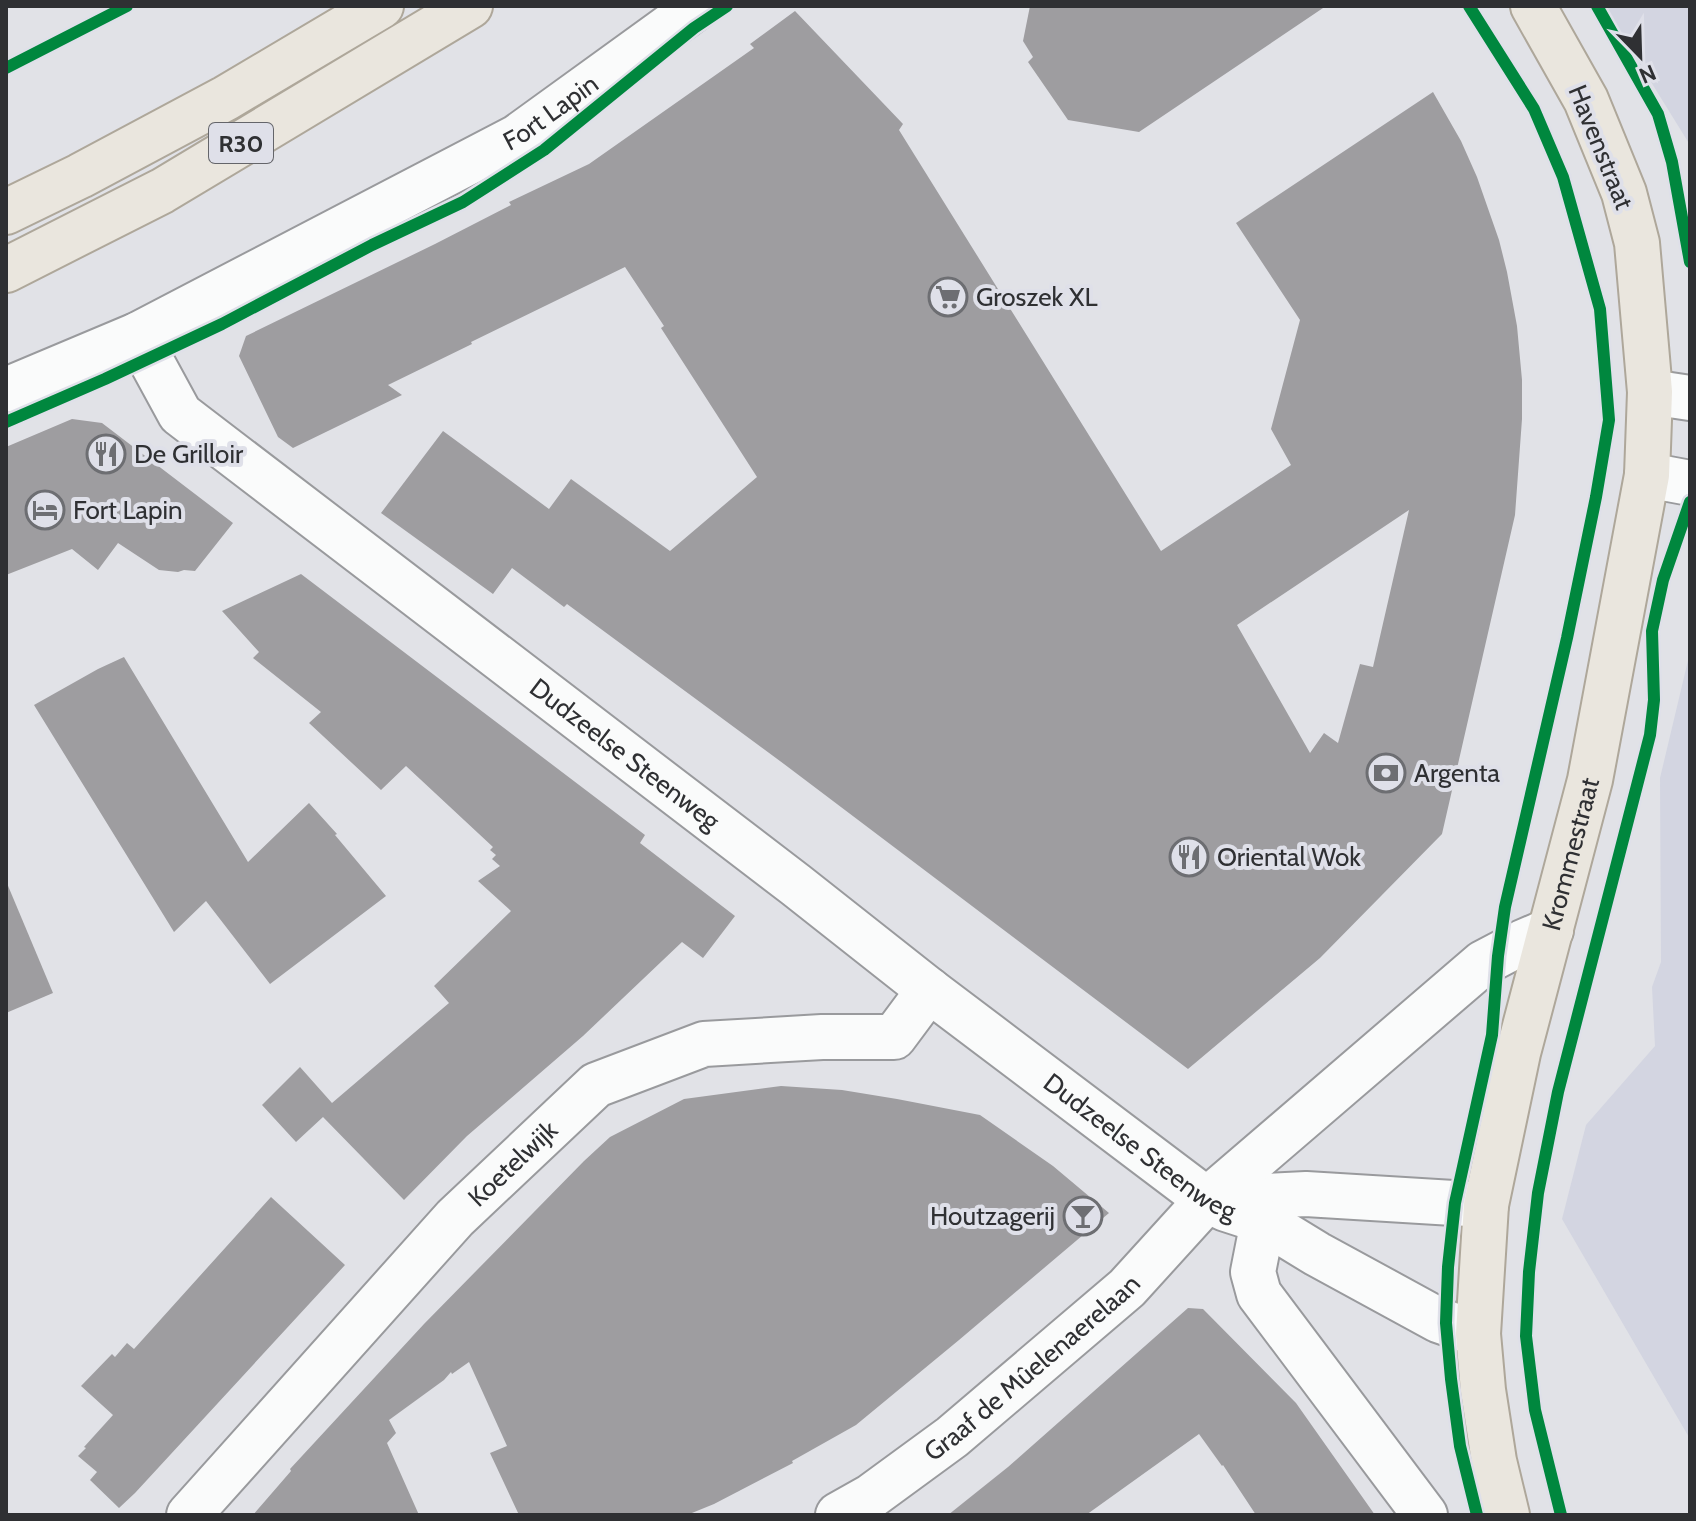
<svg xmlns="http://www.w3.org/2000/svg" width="1696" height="1521" viewBox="0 0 1696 1521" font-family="Cabin,sans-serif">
<rect width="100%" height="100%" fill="#e1e2e7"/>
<g fill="#d3d5e1">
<path d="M1604 6H1690V145Z"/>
<path d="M1690 652V1439L1562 1219 1586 1125 1655 1046 1652 987 1661 962 1660 778Z"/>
</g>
<g fill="#9e9da0" fill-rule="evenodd">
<path d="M1030 6H1326L1139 132 1068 120 1028 62 1033 57 1023 41Z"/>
<path d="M795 11 903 124 899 130 1161 551 1291 465 1271 429 1300 320 1236 223 1433 92 1461 141 1477 177 1499 240 1507 272 1517 326 1522 380V419L1515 515 1442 834 1320 958 1188 1069 784 764 567 604 564 607 512 568 493 594 381 513 443 431 549 509 571 479 670 551 757 477 661 328 664 326 625 267 471 342 472 344 388 385 402 395 293 448 278 437 239 356 246 336 435 244 511 205 509 202 589 164 754 48 750 44ZM1409 510 1373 667 1360 664 1338 743 1324 733 1310 753 1237 625Z"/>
<path d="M72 419 102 423 233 523 195 571 184 570 178 572 159 570 118 543 98 570 72 549 6 575V447Z"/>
<path d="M301 574 645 835 640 843 735 916 703 958 682 942 583 1036 467 1136 404 1200 323 1117 296 1142 262 1105 300 1067 332 1103 449 1003 434 986 511 911 478 881 500 866 492 859 496 855 490 850 493 847 406 766 381 790 309 723 321 712 253 658 259 652 222 611Z"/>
<path d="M124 657 248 862 309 803 337 834 335 835 386 896 270 984 206 901 174 932 34 705 98 669Z"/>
<path d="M6 881 53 993 6 1013Z"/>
<path d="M781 1086 842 1090 897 1099 980 1115 1053 1166 1109 1213 959 1340 856 1425 792 1461 793 1463 714 1504 687 1515H519L490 1453 507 1446 469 1362 452 1374 451 1372 444 1380 389 1420 396 1433 387 1443 419 1515H253L291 1471 290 1469 424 1324 584 1161 610 1137 684 1099Z"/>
<path d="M271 1197 345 1265 135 1493 119 1508 90 1480 97 1472 78 1456 86 1448 84 1447 113 1415 81 1386 112 1354 115 1357 127 1343 134 1349Z"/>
<path d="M1188 1308 1203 1309 1296 1403 1375 1515H1256L1223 1465 1222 1466 1199 1434 1086 1515H948L1008 1467Z"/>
</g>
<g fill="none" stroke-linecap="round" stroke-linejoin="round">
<g stroke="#999a9d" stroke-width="48">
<g id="minor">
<path id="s1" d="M137 335 180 414 796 885 929 990 1207 1200 1226 1209 1263 1221 1317 1254 1438 1320 1478 1334"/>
<path id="s2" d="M6 390 137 335 517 137 698 6"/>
<path d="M1650 392 1690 398"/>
<path d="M1647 475 1690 483"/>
<path d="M1221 1198 1306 1194 1486 1205"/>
<path d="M1263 1221 1253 1272 1259 1294 1425 1515"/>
<path id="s3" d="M189 1515 455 1218 596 1085 704 1044 822 1037H894L929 990"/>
<path id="s4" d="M838 1515 870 1497 952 1437 1127 1288 1207 1200 1483 963 1523 942 1551 930"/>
</g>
</g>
<g stroke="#aea79a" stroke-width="48">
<g id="major">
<path d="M6 212 80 176 226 98 381 6"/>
<path d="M6 270 162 191 470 6"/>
<path id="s5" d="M1507 1515 1494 1461 1483 1390 1478 1334 1486 1205 1518 1053 1590 780 1647 475 1650 392 1637 243 1624 193 1586 100 1533 6"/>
</g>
</g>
<use href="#minor" stroke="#fafbfb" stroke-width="44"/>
<use href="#major" stroke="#eae6de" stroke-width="44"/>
<g stroke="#dfe0e9" stroke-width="17">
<g id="cycleway">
<path d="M1469 6 1534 109 1563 177 1600 309 1609 420 1596 497 1567 638 1505 907 1498 956 1492 1035 1455 1203 1448 1267 1446 1323 1451 1379 1460 1446 1477 1515"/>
<path d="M1597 6 1658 114 1672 162 1690 262"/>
<path d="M6 68 127 6"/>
<path d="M6 422 105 379 222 324 372 245 463 202 544 150 694 28 727 6"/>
<path d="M1561 1515 1535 1410 1526 1336 1529 1272 1538 1193 1558 1092 1650 735 1654 700 1652 631 1663 580 1690 502"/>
</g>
</g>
<use href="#cycleway" stroke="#00873e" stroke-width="12"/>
</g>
<defs>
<g id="supermarket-ring" transform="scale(2)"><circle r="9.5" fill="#dfe0e9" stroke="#6d6e72" stroke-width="1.5"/><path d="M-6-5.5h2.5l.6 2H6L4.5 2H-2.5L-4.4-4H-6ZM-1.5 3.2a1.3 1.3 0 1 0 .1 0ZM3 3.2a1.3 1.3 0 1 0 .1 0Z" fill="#6d6e72"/></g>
<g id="restaurant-ring" transform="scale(2)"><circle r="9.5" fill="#dfe0e9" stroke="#6d6e72" stroke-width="1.5"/><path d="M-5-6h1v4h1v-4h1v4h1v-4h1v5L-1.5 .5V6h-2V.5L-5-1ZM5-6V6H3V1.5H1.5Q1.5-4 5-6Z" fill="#6d6e72"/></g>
<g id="hotel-ring" transform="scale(2)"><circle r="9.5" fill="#dfe0e9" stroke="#6d6e72" stroke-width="1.5"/><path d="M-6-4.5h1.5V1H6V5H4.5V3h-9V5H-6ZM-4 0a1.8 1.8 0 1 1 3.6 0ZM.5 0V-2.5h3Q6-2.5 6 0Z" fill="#6d6e72"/></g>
<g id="bank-ring" transform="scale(2)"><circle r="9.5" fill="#dfe0e9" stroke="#6d6e72" stroke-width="1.5"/><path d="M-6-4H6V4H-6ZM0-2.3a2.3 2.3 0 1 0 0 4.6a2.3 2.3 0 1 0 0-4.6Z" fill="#6d6e72"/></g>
<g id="bar-ring" transform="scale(2)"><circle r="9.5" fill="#dfe0e9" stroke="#6d6e72" stroke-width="1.5"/><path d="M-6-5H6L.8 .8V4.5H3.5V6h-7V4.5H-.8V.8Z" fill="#6d6e72"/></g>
</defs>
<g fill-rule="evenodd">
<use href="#supermarket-ring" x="948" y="297"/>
<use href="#restaurant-ring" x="106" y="454"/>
<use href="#hotel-ring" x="45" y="510"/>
<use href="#bank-ring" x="1386" y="773"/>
<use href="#restaurant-ring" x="1189" y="857"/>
<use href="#bar-ring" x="1083" y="1216"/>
</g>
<g text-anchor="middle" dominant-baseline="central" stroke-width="8" stroke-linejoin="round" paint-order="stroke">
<rect fill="#dfe0e9" stroke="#64656a" stroke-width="2" x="209" y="123" width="64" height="40" rx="6"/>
<g font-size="24" font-weight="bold" fill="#2f3033">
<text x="241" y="143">R30</text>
</g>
<g font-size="26" fill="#2f3033" stroke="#dfe0e9">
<text stroke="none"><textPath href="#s2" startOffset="612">Fort Lapin</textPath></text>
<text transform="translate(1601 147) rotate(68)">Havenstraat</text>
<text stroke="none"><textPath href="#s1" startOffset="650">Dudzeelse Steenweg</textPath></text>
<text stroke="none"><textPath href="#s5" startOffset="674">Krommestraat</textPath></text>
<text stroke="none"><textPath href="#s1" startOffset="1298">Dudzeelse Steenweg</textPath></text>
<text stroke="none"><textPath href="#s3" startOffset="478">Koetelwijk</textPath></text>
<text stroke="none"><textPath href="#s4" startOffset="244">Graaf de Mûelenaerelaan</textPath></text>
</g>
<g font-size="26" fill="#2f3033" stroke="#dfe0e9" text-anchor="start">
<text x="976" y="297">Groszek XL</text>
<text x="134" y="454">De Grilloir</text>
<text x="73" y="510">Fort Lapin</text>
<text x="1414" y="773">Argenta</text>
<text x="1217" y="857">Oriental Wok</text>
<text x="1055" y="1216" text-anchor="end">Houtzagerij</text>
</g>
</g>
<rect width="1696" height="1521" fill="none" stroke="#2f3033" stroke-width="16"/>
<g transform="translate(1640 56) rotate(157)" stroke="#dfe0e9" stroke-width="6" paint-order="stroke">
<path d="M0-6L14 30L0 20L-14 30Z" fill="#2f3033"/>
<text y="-12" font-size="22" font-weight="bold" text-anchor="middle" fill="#2f3033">N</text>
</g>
</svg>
